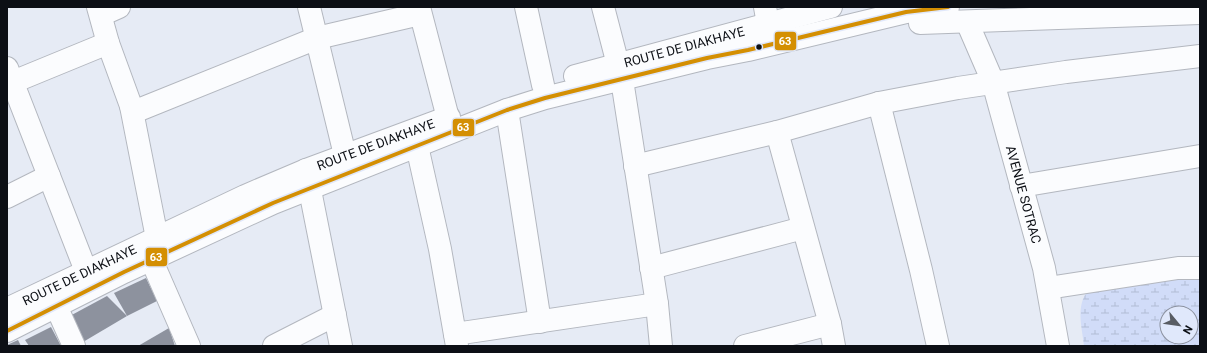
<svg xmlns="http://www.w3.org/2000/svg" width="1207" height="353" viewBox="0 0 1207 353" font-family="Roboto,sans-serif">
<defs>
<pattern id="wetland-marsh" width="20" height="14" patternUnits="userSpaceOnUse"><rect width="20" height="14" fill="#d1dcf8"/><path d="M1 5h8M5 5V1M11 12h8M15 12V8" fill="none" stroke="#b2bcd4"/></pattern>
</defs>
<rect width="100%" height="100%" fill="#e6ebf5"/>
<path fill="url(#wetland-marsh)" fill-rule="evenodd" d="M1200 267V346H1084C1082 326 1075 306 1089 289ZM1167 313H1191V337H1167Z"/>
<g fill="#8d929e">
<path d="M146 278 157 301 127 316 114 293Z"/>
<path d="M107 296 127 316 78 345 68 317Z"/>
<path d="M51 327 61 346H29L25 340Z"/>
<path d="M169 328 175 346H138Z"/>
<path d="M18 340 21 346H7V345Z"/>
</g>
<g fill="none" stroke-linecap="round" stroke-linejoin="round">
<g stroke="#b3b7bf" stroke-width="24">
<g id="minor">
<path d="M98 7 108 43 131 106 157 238"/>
<path d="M309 7 345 155"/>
<path d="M419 7 448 118"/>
<path d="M526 7 543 85"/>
<path d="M603 7 622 80 657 304 661 346"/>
<path d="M765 7 768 24"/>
<path d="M101 15 119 7"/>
<path id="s1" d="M967 22 993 82 1044 268 1058 346"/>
<path d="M7 68 86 271"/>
<path d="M13 82 108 43"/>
<path d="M879 103 921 270 938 346"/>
<path d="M131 106 136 109H141L317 38 420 14"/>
<path d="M507 110 540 322"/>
<path d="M777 132 830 324 834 346"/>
<path d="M417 146 440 249 457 346"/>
<path d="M635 166 777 132 879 103 958 88 1066 72 1200 56"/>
<path d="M306 170 341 346"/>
<path d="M1021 186 1200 156"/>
<path d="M7 197 49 176"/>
<path d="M151 259 189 346"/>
<path d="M651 268 803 228"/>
<path d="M1048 288 1178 268H1200"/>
<path d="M56 306 74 346"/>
<path d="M455 334 657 304"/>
<path d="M274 346 335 315"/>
<path d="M745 346 830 324"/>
</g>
</g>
<g stroke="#b3b7bf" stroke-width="24">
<g id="major">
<path d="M920 23 1200 13"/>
<path id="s2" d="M575 76 831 7"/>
<path id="s3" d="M7 309 245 196 306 170 449 117"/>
<path d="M7 331 124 272 273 203 507 110 545 98 707 58 748 50 906 12 948 7"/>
</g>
</g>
<use href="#minor" stroke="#fbfcfe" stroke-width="22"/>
<use href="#major" stroke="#fbfcfe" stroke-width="22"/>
<g stroke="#e0e8fb" stroke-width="7">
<path id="bus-1" d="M7 331 124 272 273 203 507 110 545 98 707 58 748 50 906 12 948 7"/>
</g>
<use href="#bus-1" stroke="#d48f03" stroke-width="4"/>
</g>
<circle fill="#0c0f15" stroke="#e0e8fb" stroke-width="1.5" cx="759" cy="47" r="3.5"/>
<g text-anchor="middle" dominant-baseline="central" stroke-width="4" stroke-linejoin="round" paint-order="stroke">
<g font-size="13" fill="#0c0f15" stroke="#e0e8fb">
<text stroke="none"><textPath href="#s2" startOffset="113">ROUTE DE DIAKHAYE</textPath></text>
<text stroke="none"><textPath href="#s3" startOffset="404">ROUTE DE DIAKHAYE</textPath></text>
<text stroke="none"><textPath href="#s1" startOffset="182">AVENUE SOTRAC</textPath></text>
<text stroke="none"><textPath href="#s3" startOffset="80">ROUTE DE DIAKHAYE</textPath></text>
</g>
</g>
<g stroke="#e0e8fb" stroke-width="1.5">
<rect x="774" y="31" width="23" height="20" rx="4" fill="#d48f03"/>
<rect x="452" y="118" width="23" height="19" rx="4" fill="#d48f03"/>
<rect x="145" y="247" width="23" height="20" rx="4" fill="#d48f03"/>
</g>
<g font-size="11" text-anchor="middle" font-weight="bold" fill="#fff">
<text x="785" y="45">63</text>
<text x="463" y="131">63</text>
<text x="156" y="261">63</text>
</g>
<rect width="1207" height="353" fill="none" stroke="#0c0f15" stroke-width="16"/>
<g transform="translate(1179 325) rotate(119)"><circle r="19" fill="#e0e8fb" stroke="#8b919f"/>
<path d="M0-3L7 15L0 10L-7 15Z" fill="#585c63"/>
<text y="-6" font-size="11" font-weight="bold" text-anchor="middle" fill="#0c0f15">N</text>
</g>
</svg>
